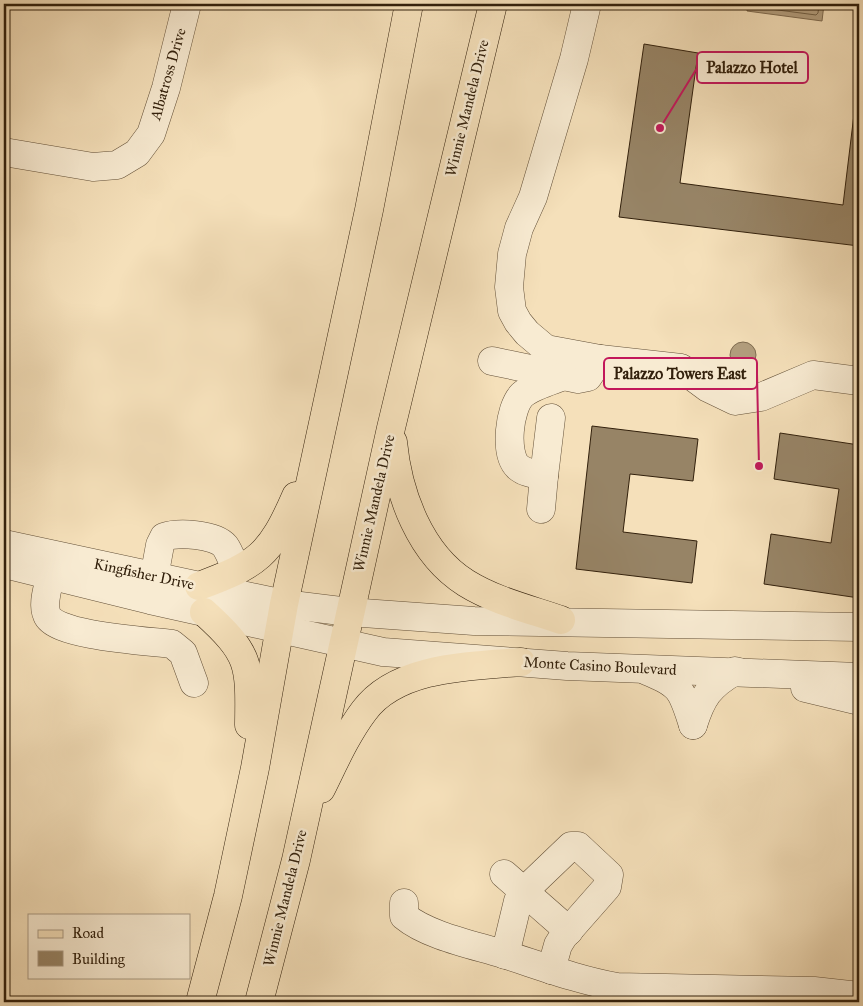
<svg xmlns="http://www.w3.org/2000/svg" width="863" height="1006" viewBox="0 0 863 1006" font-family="'IM FELL Great Primer',serif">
<rect width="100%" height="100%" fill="#f5e0ba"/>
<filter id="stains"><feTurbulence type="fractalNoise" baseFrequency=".004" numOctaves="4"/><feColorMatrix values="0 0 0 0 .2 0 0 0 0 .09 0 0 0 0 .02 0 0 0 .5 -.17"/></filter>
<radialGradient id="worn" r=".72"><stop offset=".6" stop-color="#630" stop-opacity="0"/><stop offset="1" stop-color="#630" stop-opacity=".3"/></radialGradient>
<g fill="#b39f7f" stroke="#7f6c51">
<path d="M748 4H824L822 21 747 11Z"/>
<circle cx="743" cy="355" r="13"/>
</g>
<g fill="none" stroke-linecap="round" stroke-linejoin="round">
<path stroke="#726046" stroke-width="1" d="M753 4 755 7 816 15 818 13 819 4"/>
</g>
<g fill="#978466" stroke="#32200c">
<path d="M644 44 698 53 680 183 843 205 859 73V246L619 217Z"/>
<path d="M592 426 698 439 693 481 630 474 623 532 697 541 692 583 576 569Z"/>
<path d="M780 433 859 445V598L764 584 771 534 831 543 839 489 774 479Z"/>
</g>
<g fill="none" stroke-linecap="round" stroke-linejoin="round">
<g stroke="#635038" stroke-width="29">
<g id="minor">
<path d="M587 4 574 59 533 197 519 228 512 254 509 287 512 311 518 322 527 333 546 349 600 359 681 368 708 388 735 401 761 397 813 375 859 381"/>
<path d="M4 152 93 167 117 165 137 153 151 134 166 88 187 4"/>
<path d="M492 361 578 379 588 377 600 359"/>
<path d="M544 476 551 418"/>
<path d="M541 509 544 476C535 474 525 473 518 467 504 454 509 408 522 395 532 386 551 381 564 376"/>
<path d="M4 544 284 604 349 612 474 621 859 627"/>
<path d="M4 564 150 600 383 652 567 666 859 677"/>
<path d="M50 577C48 588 42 604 47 615 55 636 149 641 172 644L183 653 194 683"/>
<path d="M151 594 160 545 164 537C178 532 215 534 225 546 230 553 233 563 237 571"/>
<path d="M647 671C682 685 682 691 693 725"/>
<path d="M805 688 859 701"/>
<path d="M693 725C702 697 709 686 735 671L739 672"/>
<path d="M504 874 569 931"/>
<path d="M404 903V916C428 936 474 945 503 954 541 966 578 980 617 987L814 991 859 996"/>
<path d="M505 955 518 901 523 892 571 846H578L609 875 607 887 563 937 558 945 551 970"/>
</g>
</g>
<g stroke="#32200c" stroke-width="29">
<g id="major">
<path d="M393 442C398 494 420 554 466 583 495 601 529 609 561 620"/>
<path d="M199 586C258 564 270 556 296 496"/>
<path d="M204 612C250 654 250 663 249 725"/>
<path d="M321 789C334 763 346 735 364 711 397 666 471 666 521 662"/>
<path d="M200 1002 228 896 255 768 284 604 369 210 409 4"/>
<path d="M259 1002 296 860 391 428 493 4"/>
</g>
</g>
<use href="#minor" stroke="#f8ebd2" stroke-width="28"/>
<use href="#major" stroke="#f5e0ba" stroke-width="28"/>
</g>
<g text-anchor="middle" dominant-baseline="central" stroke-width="5" stroke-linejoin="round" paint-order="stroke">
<g font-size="15" fill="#32200c" stroke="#f8ebd2">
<text transform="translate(168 74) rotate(-74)">Albatross Drive</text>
<text transform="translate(467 108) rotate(-76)">Winnie Mandela Drive</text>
<text transform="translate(374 503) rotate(-77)">Winnie Mandela Drive</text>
<text transform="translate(144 574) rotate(12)">Kingfisher Drive</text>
<text transform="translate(600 666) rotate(3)">Monte Casino Boulevard</text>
<text transform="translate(285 898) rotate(-76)">Winnie Mandela Drive</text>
</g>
</g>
<path fill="none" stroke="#c2185b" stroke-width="2" d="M660 128L697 68M759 466L757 374"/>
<g fill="#c2185b" stroke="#f8ebd2" stroke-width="2">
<circle cx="660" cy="128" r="5"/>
<circle cx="759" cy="466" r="5"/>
</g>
<g fill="#f8ebd2" stroke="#c2185b" stroke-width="2">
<rect x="697" y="52" width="111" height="31" rx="5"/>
<rect x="604" y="358" width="153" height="31" rx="5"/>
</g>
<g font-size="16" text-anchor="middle" font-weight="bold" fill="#32200c">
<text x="752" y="73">Palazzo Hotel</text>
<text x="680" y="379">Palazzo Towers East</text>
</g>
<rect width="863" height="1006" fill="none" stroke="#f5e0ba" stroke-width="20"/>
<rect x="5" y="5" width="853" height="996" fill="none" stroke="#32200c" stroke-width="2.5"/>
<rect x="10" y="10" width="843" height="986" fill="none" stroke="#32200c"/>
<rect x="28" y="914" width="162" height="65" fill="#f8ebd2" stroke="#a99a83"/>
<rect x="38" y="930" width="25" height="8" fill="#f5e0ba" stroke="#a99a83"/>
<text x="72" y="938" font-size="15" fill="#32200c">Road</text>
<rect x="38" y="951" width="25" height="15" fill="#978466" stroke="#a99a83"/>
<text x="72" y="964" font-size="15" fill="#32200c">Building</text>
<rect width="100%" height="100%" filter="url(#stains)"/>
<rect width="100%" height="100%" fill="url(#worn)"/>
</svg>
